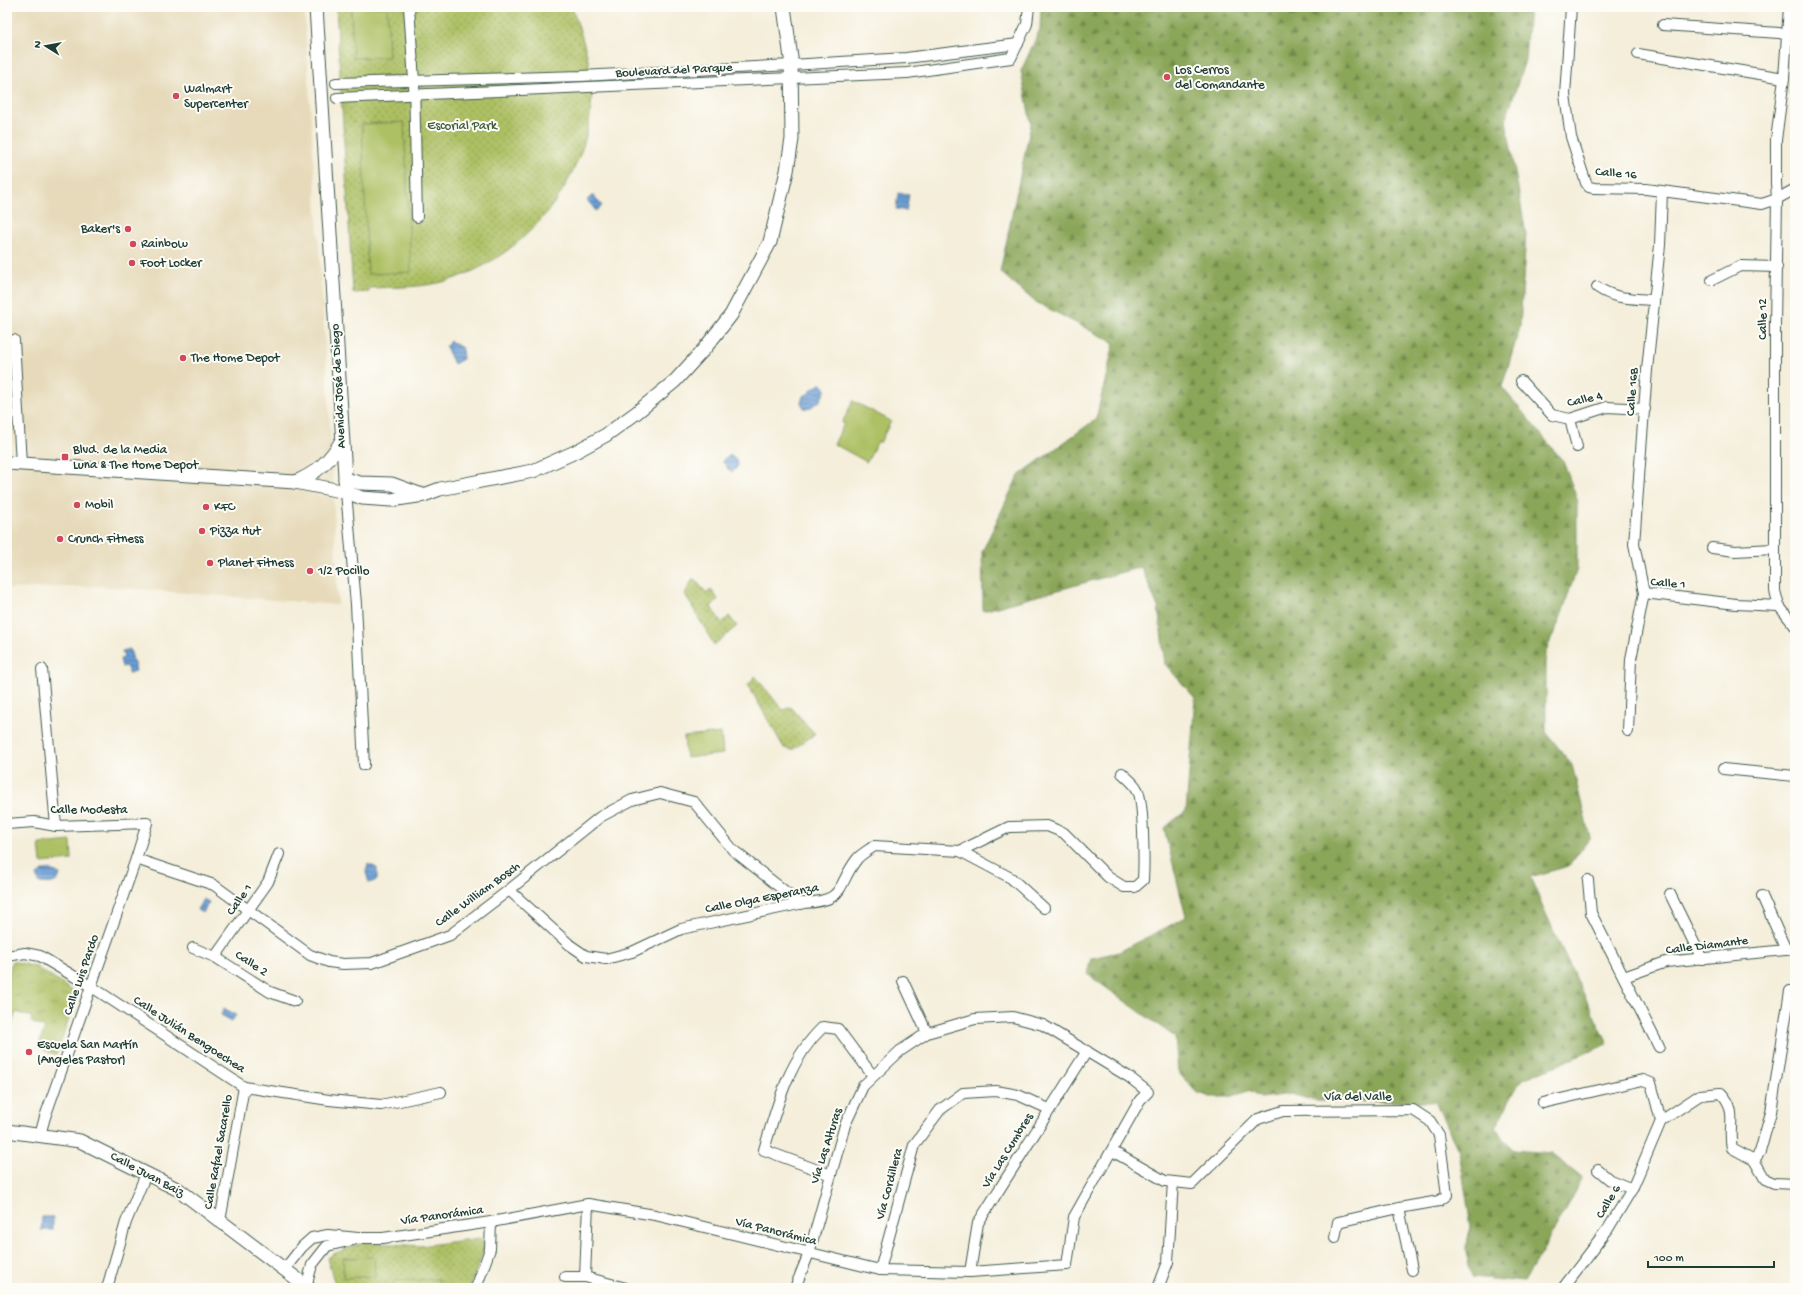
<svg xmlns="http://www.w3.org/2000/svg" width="1802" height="1295" viewBox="0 0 1802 1295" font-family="'Gochi Hand',sans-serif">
<defs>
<pattern id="grass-tufts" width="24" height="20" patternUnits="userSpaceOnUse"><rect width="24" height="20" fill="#adc063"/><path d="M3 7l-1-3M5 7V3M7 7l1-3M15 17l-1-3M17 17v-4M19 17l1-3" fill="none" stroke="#8c9d52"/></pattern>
<pattern id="forest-firs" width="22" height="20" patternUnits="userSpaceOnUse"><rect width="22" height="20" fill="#8aa659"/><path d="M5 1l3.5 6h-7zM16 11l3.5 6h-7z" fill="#70884a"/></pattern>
<pattern id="park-dots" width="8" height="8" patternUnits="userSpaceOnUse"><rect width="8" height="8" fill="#adc063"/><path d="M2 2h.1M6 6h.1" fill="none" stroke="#8c9d52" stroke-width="1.8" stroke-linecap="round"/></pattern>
<pattern id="water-rules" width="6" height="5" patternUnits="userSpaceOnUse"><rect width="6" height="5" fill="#6a9dd5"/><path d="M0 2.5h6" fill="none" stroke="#5781ae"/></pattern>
</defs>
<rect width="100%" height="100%" fill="#fdfcf7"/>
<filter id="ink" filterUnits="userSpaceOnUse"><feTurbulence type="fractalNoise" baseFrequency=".025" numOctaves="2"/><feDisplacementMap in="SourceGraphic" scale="8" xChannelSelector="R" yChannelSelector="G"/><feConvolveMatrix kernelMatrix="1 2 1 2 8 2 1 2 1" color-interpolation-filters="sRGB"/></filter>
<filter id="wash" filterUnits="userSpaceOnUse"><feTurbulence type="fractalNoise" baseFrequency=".012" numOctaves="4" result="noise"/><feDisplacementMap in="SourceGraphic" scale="16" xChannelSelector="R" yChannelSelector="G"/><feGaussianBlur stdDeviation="0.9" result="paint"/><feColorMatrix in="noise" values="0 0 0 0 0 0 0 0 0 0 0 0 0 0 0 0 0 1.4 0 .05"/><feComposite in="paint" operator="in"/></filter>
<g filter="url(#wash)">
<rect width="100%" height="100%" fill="#f4eeda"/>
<g fill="#e6daba">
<path d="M7 7H304L331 438 338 605 98 586 7 589Z"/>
<path d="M1791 45H1795V96L1787 95Z"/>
</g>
<path fill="url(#grass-tufts)" stroke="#667e4c" d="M12 961 36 967 74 992 76 999 56 1055 38 1047 45 1028 31 1022 32 1017 16 1012 7 1037V986Z"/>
<path fill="url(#forest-firs)" stroke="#547246" d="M1041 7H1529L1525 60 1506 120 1526 234 1520 327 1502 387 1563 461 1577 499V569L1560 619 1546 651V732L1572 765 1590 838 1569 866 1530 877 1558 941 1608 1044 1521 1080 1495 1128 1513 1150 1551 1153 1582 1178 1545 1247 1524 1282 1472 1277 1465 1249 1471 1227 1459 1152 1435 1102 1316 1101 1291 1094 1261 1098 1248 1091 1230 1097H1210L1196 1092 1178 1072 1175 1037 1087 974 1091 958 1119 952 1186 917 1164 828 1186 811 1195 698 1165 664 1158 607 1141 567 983 611 982 552 1018 476 1096 419 1114 343 1034 301 1000 272 1031 124 1021 71 1040 29Z"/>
<g fill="url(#park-dots)" stroke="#667e4c">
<path d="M336 7H572C581 34 592 63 592 92 591 176 529 255 450 280 424 288 396 287 369 288V292L353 293Z"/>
<path d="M693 578 707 593 711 590 718 599 711 607 722 623 729 616 737 626 714 645 685 594Z"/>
<path d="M755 676 783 710 791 707 815 734 792 750 784 748 748 685Z"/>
<path d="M479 1238 483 1241 484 1250 470 1288H340L336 1287 327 1259 333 1254 364 1242 421 1246Z"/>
</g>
<g fill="#adc063" stroke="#667e4c">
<path d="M351 7H387L389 57 353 58Z"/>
<path d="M404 122 411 272 368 274 362 124Z"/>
<path d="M853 401 891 421 880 443 878 441 867 462 834 444 844 424 842 423Z"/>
<path d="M721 733 723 754 686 758 684 737Z"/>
<path d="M71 841 72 860 41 863 39 844Z"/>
<path d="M374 1257 375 1276 344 1278 343 1258Z"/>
<path d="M439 1279V1288H394V1281Z"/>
</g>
<g fill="url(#water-rules)" stroke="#446d84">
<path d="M898 193 909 195 906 211 896 209Z"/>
<path d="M593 195 602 206 596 211 587 200Z"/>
<path d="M450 341 462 348 463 359 454 364 446 347Z"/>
<path d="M821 383 826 389 820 401 808 409 804 408 801 403 803 396 810 393 811 390Z"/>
<path d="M730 455 737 461 738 465 735 470 731 472 728 470 726 464 723 463 724 459Z"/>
<path d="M130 649 136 671 129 673 126 666 122 667 120 659 124 658 122 651Z"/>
<path d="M368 864 377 868V880L369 883 366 872Z"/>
<path d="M45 870C51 869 56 871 60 875 57 885 49 884 40 883L37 878V875Z"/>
<path d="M203 899 209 902 203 913 197 910Z"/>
<path d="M224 1008 236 1015 232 1021 221 1015Z"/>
<path d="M42 1217H53V1230H41Z"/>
</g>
</g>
<g filter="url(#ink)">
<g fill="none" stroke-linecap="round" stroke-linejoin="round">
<g stroke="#3f584d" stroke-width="12">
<g id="minor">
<path d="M409 7 414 81 417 217"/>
<path d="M1571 7 1565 95 1571 137 1586 183 1589 187 1594 188 1646 189 1762 204 1777 199 1795 189"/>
<path d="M1789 7 1784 78 1776 140V183L1777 199 1775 326V591L1779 606 1795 626"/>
<path d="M1663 25 1779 33 1787 35"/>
<path d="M1638 54 1784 78"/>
<path d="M336 83 581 76 791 65 906 58 1018 44"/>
<path d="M337 98 907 73 1011 58 1027 24 1029 7"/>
<path d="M1712 280 1740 266 1777 267"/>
<path d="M1597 287C1616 300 1631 298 1653 300"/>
<path d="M14 340 21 464"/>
<path d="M1521 381 1552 415 1570 419 1607 407 1645 409"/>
<path d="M1570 419 1577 447"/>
<path d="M346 492 356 604 364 765"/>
<path d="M1712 548 1735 551 1774 549"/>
<path d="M1644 593 1736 604 1779 606"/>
<path d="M42 669 56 826"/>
<path d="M1628 731 1631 659 1644 593 1634 544 1647 370 1660 245 1662 192"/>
<path d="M1723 769 1795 776"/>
<path d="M7 824 34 822 56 826 147 823 136 859 45 1117 40 1135"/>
<path d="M960 851 1011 878 1044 908"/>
<path d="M136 859 214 885 310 955 329 962 343 964 372 963 450 935 509 890 600 817 632 800 660 793 694 802 733 850 801 904"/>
<path d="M1588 880 1591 913 1659 1047"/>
<path d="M509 890 570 945 586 956 606 959 632 952 681 929 804 903C847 901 836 886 857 859 861 854 869 850 874 846L960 851 1009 827 1047 826 1064 833 1108 877 1124 887H1135L1143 880C1144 865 1144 799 1137 789 1134 783 1127 778 1122 773"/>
<path d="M1670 894 1702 959"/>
<path d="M1762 896 1786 950"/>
<path d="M193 948 215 957 270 992 295 1001"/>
<path d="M7 956 25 953 40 956 92 987 244 1087 329 1100 381 1105 441 1092"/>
<path d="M215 957 268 882 279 854"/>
<path d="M1624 977 1666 962 1795 949"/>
<path d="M903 981 927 1033"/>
<path d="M1543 1103 1643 1080 1651 1083 1661 1121 1639 1173 1632 1189 1608 1229 1563 1288"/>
<path d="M1661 1121 1700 1095 1721 1093C1739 1111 1727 1128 1732 1148L1754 1160 1765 1179 1774 1183 1795 1184"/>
<path d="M1112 1151 1165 1181 1192 1184 1258 1119 1283 1111 1413 1110 1430 1121 1439 1135 1447 1195 1439 1201 1399 1208 1338 1222 1335 1238"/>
<path d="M1754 1160 1760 1152 1771 1112 1790 991"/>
<path d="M1598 1170 1610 1180 1632 1189"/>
<path d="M831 1175 764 1150C777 1106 788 1060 823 1027L838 1029 873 1076"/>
<path d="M1399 1208 1412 1270"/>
<path d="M220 1221 244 1087"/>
<path d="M284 1270 302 1247 312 1238 328 1235 358 1238H383L491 1222 588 1204 655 1215 880 1270 970 1272 1067 1265 1074 1217 1140 1100 1148 1092 1129 1077 1043 1025 1013 1017 975 1019 927 1033 900 1051 863 1086 845 1125 809 1253 795 1288"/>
<path d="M880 1270 914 1145 940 1110 963 1093 996 1091 1018 1095 1049 1109"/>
<path d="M970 1272 978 1223 1087 1051"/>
<path d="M565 1277H585L626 1288"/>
<path d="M585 1277 588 1204"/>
<path d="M306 1287 312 1265 327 1246 353 1240"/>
<path d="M107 1288 126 1222 146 1174"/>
<path d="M476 1288 490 1249 491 1222"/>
<path d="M1158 1288 1168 1262 1173 1182"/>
</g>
</g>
<g stroke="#3f584d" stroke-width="15">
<g id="tertiary">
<path d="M316 7 346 492"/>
<path d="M7 463 295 482 346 492 362 498 391 500 424 495 440 489 533 471 575 452 606 435 636 413 675 381 705 348 731 315 770 242 787 171 792 139 791 58 784 7"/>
<path d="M345 479 360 483 392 484 422 495"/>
<path d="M295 482C316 474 331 460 342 440"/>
<path d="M7 1131 80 1141 179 1190 309 1288"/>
</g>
</g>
<use href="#minor" stroke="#fff" stroke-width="10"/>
<use href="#tertiary" stroke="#fff" stroke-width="13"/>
</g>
</g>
<g fill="#d1495b" stroke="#fdfcf7" stroke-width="1.5">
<circle cx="1167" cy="77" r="4"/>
<circle cx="176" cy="96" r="4"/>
<circle cx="128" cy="229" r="4"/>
<circle cx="133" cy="244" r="4"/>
<circle cx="132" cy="263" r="4"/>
<circle cx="183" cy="358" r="4"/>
<rect x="61" y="453" width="8" height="8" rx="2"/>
<circle cx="77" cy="505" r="4"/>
<circle cx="206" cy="507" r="4"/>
<circle cx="202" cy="531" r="4"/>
<circle cx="60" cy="539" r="4"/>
<circle cx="210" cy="563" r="4"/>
<circle cx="310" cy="571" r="4"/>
<circle cx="29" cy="1052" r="4"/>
</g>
<g text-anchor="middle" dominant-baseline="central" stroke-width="4" stroke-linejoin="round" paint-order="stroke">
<g font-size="13" fill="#1f3d34" stroke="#fdfcf7" text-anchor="start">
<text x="1175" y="70">Los Cerros<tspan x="1175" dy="15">del Comandante</tspan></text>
<text x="184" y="89">Walmart<tspan x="184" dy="15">Supercenter</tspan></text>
<text x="120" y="229" text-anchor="end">Baker's</text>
<text x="141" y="244">Rainbow</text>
<text x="140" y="263">Foot Locker</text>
<text x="191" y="358">The Home Depot</text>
<text x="73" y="450">Blvd. de la Media<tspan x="73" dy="15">Luna &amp; The Home Depot</tspan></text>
<text x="85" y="505">Mobil</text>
<text x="214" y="507">KFC</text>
<text x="210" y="531">Pizza Hut</text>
<text x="68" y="539">Crunch Fitness</text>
<text x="218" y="563">Planet Fitness</text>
<text x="318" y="571">1/2 Pocillo</text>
<text x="37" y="1045">Escuela San Martín<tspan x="37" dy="15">(Angeles Pastor)</tspan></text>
</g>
<g font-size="13" fill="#1f3d34" stroke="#fdfcf7">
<text transform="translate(674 71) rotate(-3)">Boulevard del Parque</text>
<text transform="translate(1616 174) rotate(5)">Calle 16</text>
<text transform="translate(1763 319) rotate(-90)">Calle 12</text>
<text transform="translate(339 386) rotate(-93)">Avenida José de Diego</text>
<text transform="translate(1633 392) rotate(-86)">Calle 16B</text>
<text transform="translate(1585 400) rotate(-12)">Calle 4</text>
<text transform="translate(1668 584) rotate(5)">Calle 1</text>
<text x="89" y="810">Calle Modesta</text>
<text transform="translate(478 895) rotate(-36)">Calle William Bosch</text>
<text transform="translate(762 899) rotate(-11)">Calle Olga Esperanza</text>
<text transform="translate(240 900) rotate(-55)">Calle 1</text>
<text transform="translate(1707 946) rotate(-7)">Calle Diamante</text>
<text transform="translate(251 964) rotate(33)">Calle 2</text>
<text transform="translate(82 975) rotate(-71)">Calle Luis Pardo</text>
<text transform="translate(189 1035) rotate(33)">Calle Julián Bengoechea</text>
<text x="1358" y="1097">Vía del Valle</text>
<text transform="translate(827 1146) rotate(-72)">Vía Las Alturas</text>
<text transform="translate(1008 1151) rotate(-58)">Vía Las Cumbres</text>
<text transform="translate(219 1152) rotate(-80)">Calle Rafael Sacarello</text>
<text transform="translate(147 1175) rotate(28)">Calle Juan Baiz</text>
<text transform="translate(890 1184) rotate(-75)">Vía Cordillera</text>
<text transform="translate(1609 1202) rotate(-59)">Calle 6</text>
<text transform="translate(442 1216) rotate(-8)">Vía Panorámica</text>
<text transform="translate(776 1232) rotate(14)">Vía Panorámica</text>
</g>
<g font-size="13" fill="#425e40" stroke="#fdfcf7">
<text x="462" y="126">Escorial Park</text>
</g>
</g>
<rect width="1802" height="1295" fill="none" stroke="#fdfcf7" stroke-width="24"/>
<g transform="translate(46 46) rotate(281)" stroke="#fdfcf7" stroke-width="3" paint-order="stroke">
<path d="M0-3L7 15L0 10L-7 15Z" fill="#1f3d34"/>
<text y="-6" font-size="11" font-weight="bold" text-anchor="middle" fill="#1f3d34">N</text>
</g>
<path d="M1648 1261v6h126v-6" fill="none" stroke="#1f3d34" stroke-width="2"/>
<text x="1654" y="1261" font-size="12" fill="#1f3d34" stroke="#fdfcf7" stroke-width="3" paint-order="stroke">100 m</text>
</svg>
